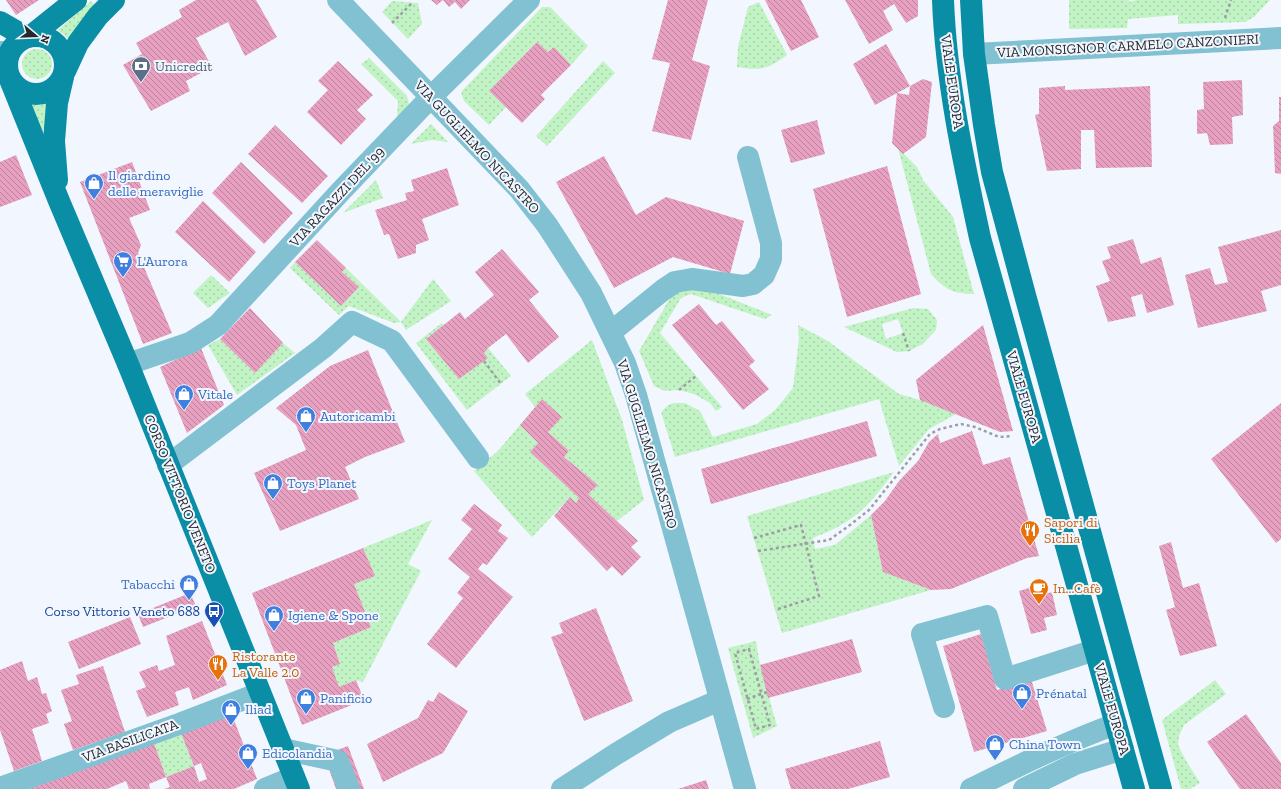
<svg xmlns="http://www.w3.org/2000/svg" width="1281" height="789" viewBox="0 0 1281 789" font-family="'Zilla Slab',serif">
<defs>
<pattern id="grass-dots" width="8" height="8" patternUnits="userSpaceOnUse"><rect width="8" height="8" fill="#c2f3c4"/><path d="M2 2h.1M6 6h.1" fill="none" stroke="#a7d0a9" stroke-width="1.8" stroke-linecap="round"/></pattern>
<pattern id="building-back-hatch" width="6" height="6" patternUnits="userSpaceOnUse"><rect width="6" height="6" fill="#e7a0bf"/><path d="M-1 5l2 2M0 0l6 6M5-1l2 2" fill="none" stroke="#bb829b"/></pattern>
</defs>
<rect width="100%" height="100%" fill="#f2f6fe"/>
<g fill="url(#grass-dots)" fill-rule="evenodd">
<path d="M1069 0H1129V2L1136 0H1270L1254 17 1245 22 1178 24V15L1128 19 1127 28 1069 29Z"/>
<path d="M91 1 96 5 69 39 58 30Z"/>
<path d="M392 1 418 3 422 24 408 39 382 12Z"/>
<path d="M759 2 787 55C768 69 760 71 737 67L738 47 748 7Z"/>
<path d="M542 7H550L588 46 571 65 554 47 548 52 537 42 489 91 506 107 489 125 464 101 461 92Z"/>
<circle cx="37" cy="64" r="15"/>
<path d="M369 58 407 96 409 104 397 119 398 101 361 64Z"/>
<path d="M603 61 615 73 547 146 536 136Z"/>
<path d="M46 102 45 129 38 131 28 103Z"/>
<path d="M431 124 448 142 432 140 411 144Z"/>
<path d="M898 148 917 167 923 180 953 217 974 294C951 293 946 290 931 274Z"/>
<path d="M376 180 383 198 343 213Z"/>
<path d="M295 262 341 306 359 287 342 272 346 268 401 322 433 279 451 301 406 330 401 322 394 323 349 306 339 315 290 268Z"/>
<path d="M211 275 230 293 208 308 193 293Z"/>
<path d="M687 287 712 291 772 315 765 319 691 294 681 298 660 333 722 407 716 411 710 403 694 394 679 390 665 391 654 386 639 351 673 293Z"/>
<path d="M913 308 928 309 937 320 936 330 923 344 909 351 897 352 844 327ZM898 319 903 333 886 339 882 324Z"/>
<path d="M442 323 444 325 426 339 459 379 488 358 484 353 488 348 511 376 467 410 416 343Z"/>
<path d="M798 325 828 341 899 394 920 400 956 414 929 429 899 466 879 399 675 457 661 412 668 405 674 403H685L700 411 713 437 757 424 775 410 793 388 799 339Z"/>
<path d="M220 339 255 373 283 343 295 353 237 395 208 345Z"/>
<path d="M592 340 622 420 644 500 617 521 588 494 598 485 564 457 569 451 548 432 562 417 542 400 535 407 525 394Z"/>
<path d="M520 425 538 443 530 452 579 498 576 503 570 497 532 537 515 519 474 471 498 451Z"/>
<path d="M894 472C885 484 876 496 866 506 852 521 831 531 813 538L815 549 835 545 871 515 883 572 931 590 782 633 747 516Z"/>
<path d="M432 520 408 564 421 571 363 682 356 680 339 687 332 667 340 663 333 643 371 627 354 584 374 576 363 548Z"/>
<path d="M756 641 760 665 777 726 753 738 728 648Z"/>
<path d="M1215 680 1226 694 1184 725 1179 736 1178 745 1185 759 1200 783 1190 789H1181L1162 720Z"/>
<path d="M181 733 194 766 166 777 154 743Z"/>
</g>
<g fill="url(#building-back-hatch)">
<path d="M6 0H39L16 15Z"/>
<path d="M196 0H256L277 37 245 56 228 22 196 38 212 67 186 81 190 91 151 111 123 65 142 54 136 43 182 17 179 10Z"/>
<path d="M431 0H470L461 9 455 2 449 7 443 0 437 5Z"/>
<path d="M668 0H708L692 60 710 66 691 140 652 131 670 63 652 59Z"/>
<path d="M765 0H801L819 37 791 51Z"/>
<path d="M845 0H918V16L906 23 894 4 883 11 893 30 869 44Z"/>
<path d="M537 42 548 52 554 47 571 65 541 95 545 99 522 123 489 91Z"/>
<path d="M886 44 910 86 875 105 853 64Z"/>
<path d="M338 61 373 95 357 110 366 119 341 145 307 112 328 90 318 81Z"/>
<path d="M923 79 932 82 926 137 903 154 892 143 897 93 909 95 910 86Z"/>
<path d="M1242 80 1243 115 1232 117 1233 144 1210 145 1207 133 1197 134V110L1204 109 1203 82Z"/>
<path d="M1065 86V90L1150 86 1152 167 1096 168 1094 130H1081V169L1047 171 1035 115 1039 114V88Z"/>
<path d="M1279 97H1281V174L1275 173 1273 126 1279 121Z"/>
<path d="M817 120 825 154 791 163 781 130Z"/>
<path d="M275 125 328 176 302 203 248 154Z"/>
<path d="M16 155 32 195 0 207V162Z"/>
<path d="M604 156 636 215 666 197 744 221 730 274 673 257 614 288 556 182Z"/>
<path d="M132 162 150 210 129 218 141 245 138 253 172 333 143 344 80 182Z"/>
<path d="M241 162 293 213 264 244 212 193Z"/>
<path d="M887 166 921 294 847 317 813 189Z"/>
<path d="M447 168 459 205 422 219 429 240 416 245V253L398 259 389 234 384 235 375 210 407 200 405 193 414 191 411 180Z"/>
<path d="M203 201 256 252 229 282 175 232Z"/>
<path d="M1281 230V285L1261 291 1267 311 1198 328 1185 275 1210 268 1215 285 1228 282 1218 247Z"/>
<path d="M1133 239 1141 264 1161 257 1174 305 1147 313 1142 294 1131 297 1136 316 1108 322 1096 286 1110 281 1102 261 1111 258 1107 247Z"/>
<path d="M317 240 346 268 342 272 359 287 341 306 295 262Z"/>
<path d="M502 249 539 292 529 300 559 337 528 363 506 334 488 348 484 353 488 358 459 379 426 339 460 312 465 319 494 295 475 272Z"/>
<path d="M699 304 716 325 722 321 755 361 749 366 769 389 743 410 672 325Z"/>
<path d="M250 308 283 343 255 373 220 339Z"/>
<path d="M983 325 1013 431 1000 432 920 400 916 380Z"/>
<path d="M201 348 224 405 187 433 160 367Z"/>
<path d="M368 350 405 442 365 457 345 467 359 499 280 531 254 473 306 450 296 425 276 408 330 366Z"/>
<path d="M542 399 562 417 548 432 569 451 564 457 598 485 588 494 638 541 631 547 641 557 622 576 612 566 607 571 554 516 570 497 576 503 579 498 530 452 538 443 520 425Z"/>
<path d="M1281 403V539L1276 543 1211 459Z"/>
<path d="M867 421 877 456 711 504 701 469Z"/>
<path d="M972 431 983 465 1010 457 1039 556 1027 558 951 589 931 590 883 572 871 515 885 501 899 481 918 461 929 442 938 434 940 443Z"/>
<path d="M474 504 502 525 498 531 508 538 487 565 483 563 478 569 513 597 456 668 427 644 463 598 457 593 470 577 448 559 472 529 461 520Z"/>
<path d="M1171 542 1183 588 1199 583 1217 646 1180 656 1166 610 1175 607 1159 546Z"/>
<path d="M363 548 375 576 354 584 371 627 333 643 340 664 332 667 339 687 356 680 364 700 302 725 252 593Z"/>
<path d="M1036 586 1038 596 1052 592 1057 615 1044 618 1047 630 1031 634 1019 591Z"/>
<path d="M190 593 196 606 143 627 138 614Z"/>
<path d="M596 608 633 701 584 721 551 637 563 633 559 623Z"/>
<path d="M130 617 141 644 79 669 68 642Z"/>
<path d="M202 621 227 685 193 700 189 687 175 692 179 705 147 717 136 691 146 687 139 672 157 665 159 671 175 665 166 636Z"/>
<path d="M981 634 997 690 1031 679 1047 731 974 752 943 646Z"/>
<path d="M852 639 862 672 768 698 760 665Z"/>
<path d="M22 661 28 681 37 677 42 694 46 693 52 711 46 714 49 723 32 729 42 761 14 771 0 730V670Z"/>
<path d="M103 666 125 732 73 750 64 724 72 721 61 690 79 684 76 675Z"/>
<path d="M439 692 468 711 443 753 383 782 367 744 418 718 428 700 433 702Z"/>
<path d="M1246 714 1281 763V789H1240L1207 742Z"/>
<path d="M232 715 257 779 234 789H164L170 787 166 777 194 766 199 782 207 779 201 763 194 766 181 733Z"/>
<path d="M880 741 890 777 848 789H791L785 769Z"/>
<path d="M154 743 166 777 149 784 150 789H129L126 781 107 789H29Z"/>
<path d="M348 746 364 789H336L324 755Z"/>
<path d="M706 780 709 789H678Z"/>
</g>
<g fill="none" stroke-linecap="round" stroke-linejoin="round">
<g stroke="#9b9fa4" stroke-width="2.5" stroke-dasharray="3 3" stroke-linecap="butt">
<path d="M1225 18 1231 0"/>
<path d="M392 23 412 3"/>
<path d="M903 333 909 351"/>
<path d="M484 361 501 384"/>
<path d="M679 390 696 376"/>
<path d="M754 538 801 525 819 596 775 610"/>
<path d="M758 551 829 540 850 525 869 510 930 434 940 429 961 424 975 427 999 437 1012 436"/>
<path d="M749 649 770 725 756 729 735 653Z"/>
<path d="M747 699 767 692"/>
</g>
<g stroke="#81c1d1" stroke-width="22">
<path d="M338 0 519 189 547 225 591 293 625 363 636 395 745 789"/>
<path d="M0 52H2"/>
<path d="M974 54 1281 38"/>
<path d="M611 332 663 290 675 282 692 279 743 286 753 284 764 275 771 259V243L748 157"/>
<path d="M128 364 190 343 218 325 341 191 431 97 529 0"/>
<path d="M168 465 323 348 352 322 392 341 478 458"/>
<path d="M944 707 922 634 987 616 1005 679 1095 650"/>
<path d="M283 749 338 761 349 789"/>
<path d="M0 788 179 724 260 693"/>
<path d="M265 789 294 777"/>
<path d="M562 789 616 754 669 722 720 700"/>
<path d="M971 789C1018 766 1066 742 1116 724"/>
<path d="M1024 789 1075 764 1123 749"/>
</g>
<g stroke="#098ea6" stroke-width="22">
<path d="M943 0C946 80 963 159 980 238L1134 789"/>
<path d="M971 0 974 54 984 125 992 172 1025 295 1161 789"/>
<path d="M0 22 26 37"/>
<path d="M32 35 76 0"/>
<circle cx="36" cy="65" r="29"/>
<path d="M65 71 78 43 98 16 114 0"/>
<path d="M9 77 59 201 128 364 299 789"/>
<path d="M57 180 54 141 57 103 63 77"/>
</g>
</g>
<defs>
<g id="bank-pin" transform="scale(1)"><path d="M0 17L-7.5 6A9.5 9.5 0 1 1 7.5 6Z" fill="#5c6f8a" stroke="#f2f6fe"/><path d="M-6-4H6V4H-6ZM0-2.3a2.3 2.3 0 1 0 0 4.6a2.3 2.3 0 1 0 0-4.6Z" fill="#fff"/></g>
<g id="shop-pin" transform="scale(1)"><path d="M0 17L-7.5 6A9.5 9.5 0 1 1 7.5 6Z" fill="#3f7fe0" stroke="#f2f6fe"/><path d="M-5-2.5h2.3a2.7 3.5 0 0 1 5.4 0H5L5.5 6h-11ZM-1.5-2.5h3a1.5 2.3 0 0 0-3 0Z" fill="#fff"/></g>
<g id="supermarket-pin" transform="scale(1)"><path d="M0 17L-7.5 6A9.5 9.5 0 1 1 7.5 6Z" fill="#3f7fe0" stroke="#f2f6fe"/><path d="M-6-5.5h2.5l.6 2H6L4.5 2H-2.5L-4.4-4H-6ZM-1.5 3.2a1.3 1.3 0 1 0 .1 0ZM3 3.2a1.3 1.3 0 1 0 .1 0Z" fill="#fff"/></g>
<g id="restaurant-pin" transform="scale(1)"><path d="M0 17L-7.5 6A9.5 9.5 0 1 1 7.5 6Z" fill="#e8710a" stroke="#f2f6fe"/><path d="M-5-6h1v4h1v-4h1v4h1v-4h1v5L-1.5 .5V6h-2V.5L-5-1ZM5-6V6H3V1.5H1.5Q1.5-4 5-6Z" fill="#fff"/></g>
<g id="cafe-pin" transform="scale(1)"><path d="M0 17L-7.5 6A9.5 9.5 0 1 1 7.5 6Z" fill="#e8710a" stroke="#f2f6fe"/><path d="M-5.5-4.5H6V0H3Q3 3.5 0 3.5H-2.5Q-5.5 3.5-5.5 0ZM3-3.2v2h1.7v-2ZM-6 4.5H4V6H-6Z" fill="#fff"/></g>
<g id="bus-pin" transform="scale(1)"><path d="M0 17L-7.5 6A9.5 9.5 0 1 1 7.5 6Z" fill="#1a4fb4" stroke="#f2f6fe"/><path d="M-5-6H5V4H4V6H2V4H-2V6H-4V4H-5ZM-3.5-4V0h7V-4ZM-3.5 1.2v1.5H-2V1.2ZM2 1.2v1.5H3.5V1.2Z" fill="#fff"/></g>
</defs>
<g fill-rule="evenodd">
<use href="#bank-pin" x="141" y="66"/>
<use href="#shop-pin" x="94" y="183"/>
<use href="#supermarket-pin" x="123" y="261"/>
<use href="#shop-pin" x="184" y="394"/>
<use href="#shop-pin" x="306" y="416"/>
<use href="#shop-pin" x="273" y="483"/>
<use href="#restaurant-pin" x="1030" y="530"/>
<use href="#shop-pin" x="189" y="584"/>
<use href="#cafe-pin" x="1039" y="588"/>
<use href="#bus-pin" x="214" y="611"/>
<use href="#shop-pin" x="274" y="615"/>
<use href="#restaurant-pin" x="218" y="664"/>
<use href="#shop-pin" x="1022" y="693"/>
<use href="#shop-pin" x="306" y="698"/>
<use href="#shop-pin" x="231" y="709"/>
<use href="#shop-pin" x="995" y="744"/>
<use href="#shop-pin" x="248" y="753"/>
</g>
<g text-anchor="middle" dominant-baseline="central" stroke-width="4" stroke-linejoin="round" paint-order="stroke">
<g font-size="14" fill="#26282b" stroke="#f2f6fe">
<text transform="translate(1128 46) rotate(-3)">VIA MONSIGNOR CARMELO CANZONIERI</text>
<text transform="translate(952 82) rotate(82)">VIALE EUROPA</text>
<text transform="translate(477 147) rotate(47)">VIA GUGLIELMO NICASTRO</text>
<text transform="translate(337 197) rotate(-47)">VIA RAGAZZI DEL '99</text>
<text transform="translate(1024 397) rotate(74)">VIALE EUROPA</text>
<text transform="translate(647 444) rotate(73)">VIA GUGLIELMO NICASTRO</text>
<text transform="translate(180 494) rotate(68)">CORSO VITTORIO VENETO</text>
<text transform="translate(1112 709) rotate(74)">VIALE EUROPA</text>
<text transform="translate(130 741) rotate(-20)">VIA BASILICATA</text>
</g>
<g font-size="14" fill="#4e5e75" stroke="#f2f6fe" text-anchor="start">
<text x="155" y="66">Unicredit</text>
</g>
<g font-size="14" fill="#366cbe" stroke="#f2f6fe" text-anchor="start">
<text x="108" y="175">Il giardino<tspan x="108" dy="16">delle meraviglie</tspan></text>
<text x="137" y="261">L'Aurora</text>
<text x="198" y="394">Vitale</text>
<text x="320" y="416">Autoricambi</text>
<text x="287" y="483">Toys Planet</text>
<text x="175" y="584" text-anchor="end">Tabacchi</text>
<text x="288" y="615">Igiene &amp; Spone</text>
<text x="1036" y="693">Prénatal</text>
<text x="320" y="698">Panificio</text>
<text x="245" y="709">Iliad</text>
<text x="1009" y="744">China Town</text>
<text x="262" y="753">Edicolandia</text>
</g>
<g font-size="14" fill="#c56008" stroke="#f2f6fe" text-anchor="start">
<text x="1044" y="522">Sapori di<tspan x="1044" dy="16">Sicilia</tspan></text>
<text x="1053" y="588">In...Cafè</text>
<text x="232" y="656">Ristorante<tspan x="232" dy="16">La Valle 2.0</tspan></text>
</g>
<g font-size="14" fill="#164399" stroke="#f2f6fe" text-anchor="end">
<text x="200" y="611">Corso Vittorio Veneto 688</text>
</g>
</g>
<g transform="translate(36 36) rotate(109)" stroke="#f2f6fe" stroke-width="3" paint-order="stroke">
<path d="M0-3L7 15L0 10L-7 15Z" fill="#26282b"/>
<text y="-6" font-size="11" font-weight="bold" text-anchor="middle" fill="#26282b">N</text>
</g>
</svg>
